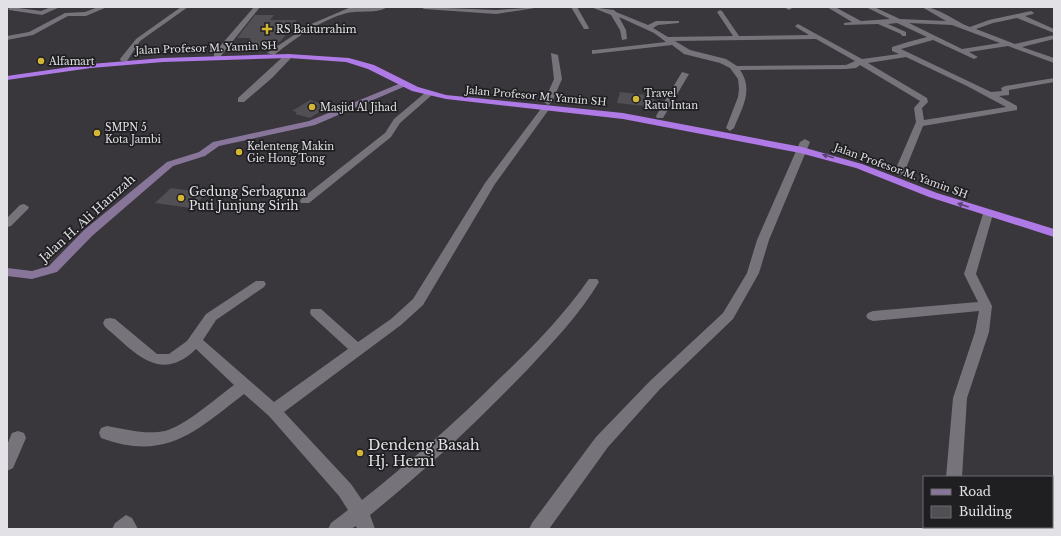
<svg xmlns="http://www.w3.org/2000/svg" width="1061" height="536" viewBox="0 0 1061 536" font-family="'Libre Baskerville',serif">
<rect width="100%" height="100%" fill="#39363c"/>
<g fill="#514e54">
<path d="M255 15H274L270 20H297L281 41 270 46H244L251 38H237Z"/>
<path d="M620 92 655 96 653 107 617 103Z"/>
<path d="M310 100 328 106 310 118 295 114 297 112 292 111Z"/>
<path d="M171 188 207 193 191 208 155 203Z"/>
</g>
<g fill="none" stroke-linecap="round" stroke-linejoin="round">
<g fill="#76747a" fill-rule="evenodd">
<path d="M11 7 41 11 51 7H60L42 15 9 10 8 9Z"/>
<path d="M98 7H107L86 16H68L33 35 7 40V36L29 32 65 13 85 12Z"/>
<path d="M181 7H188L140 41 127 61H121L120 59 136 39Z"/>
<path d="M254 7H260L220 57H214V53Z"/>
<path d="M351 7H387C378 14 359 10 347 13 320 20 296 38 274 55L267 53 309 25Z"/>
<path d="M421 7 496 10 541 7 496 14 424 9Z"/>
<path d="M571 7H577L589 28 588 29H584Z"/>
<path d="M591 7 614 10 616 12 648 25 656 21H679V23L658 25 653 28 668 37 733 36 717 12 720 10 722 11 739 36 809 35 796 27 795 26 798 24 862 59 899 54 892 51V47L908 42 927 37 897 23 888 24 906 32V36H902L901 34 878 24 844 25V23L852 22 827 7H835L861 21 890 19 866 7H874L900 19 946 21 922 7C939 7 954 21 970 27L989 20 1031 11 1034 13 1033 14 1025 16 1054 29V33L1017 18 993 23 976 29 1015 44 1054 35V39L1022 47 1054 58V63L1008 46 969 52 978 57 974 59 933 40 901 49 991 92 1002 91 1001 88 1005 86 1054 78V82L1009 90V95L999 96 1017 106V110L923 126 904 173 899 176 894 173 916 122 914 108 920 101 860 65 856 68 846 69 740 70C754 90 742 108 734 128L730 131 726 128 738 97 739 89 738 79 730 68 720 63 684 54 672 45 592 54V50H595L666 42 654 33 619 17 626 30 627 39 622 40 620 30 611 15ZM909 23 952 25 1000 43 962 49ZM816 39 855 61 846 65 737 66 726 59 690 50 675 41ZM906 57 967 86 1006 107 924 120 922 108 928 102 927 98 868 63Z"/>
<path d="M784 7H791L792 8 789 10Z"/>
<path d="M551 53 558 55 562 79 552 102 548 105 544 102 554 79Z"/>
<path d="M286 54 293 56 272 78 244 102H238V98Z"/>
<path d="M682 72 689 74 663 118H657L656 116Z"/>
<path d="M426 92 433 94 400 123 391 137 309 203H301L300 201 301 199 385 133 394 119Z"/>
<path d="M546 105 550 108 495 184 423 305 401 325 284 412 351 484 362 500C410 462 456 422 499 379 532 348 563 316 589 279H597L599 282C580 314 553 342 528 369 478 421 426 470 370 515L375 529H357L356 526 351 529H328L331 523 348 510 339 496 269 416 244 394C196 431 166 462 101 438L99 433 101 428 107 426C125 429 146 435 165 431 185 426 216 398 234 385L196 349C159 385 134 351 105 327L103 323 105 319 110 318 115 319 157 354H169L187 341 206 314 256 281H264L266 284 264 287 216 320 203 340 274 402 348 349 311 315 310 312 311 309H321L358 342 391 319 413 299 485 183 543 106Z"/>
<path d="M805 139 810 142 769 240 759 273 733 319 660 389 608 447 549 529H529L532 523 596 437 650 381 723 313 747 273 757 240 800 142Z"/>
<path d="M24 204 29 207 28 209 11 226 7 227V218L20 205Z"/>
<path d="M988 211 993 214 976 274 992 306 989 332 967 398 962 477H946L953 398 975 332 979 311 873 321 868 319 866 316 868 313 873 311 978 302 964 274 983 214Z"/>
<path d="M18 431 24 433 26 438 13 468 7 471V445L12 433Z"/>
<path d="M126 515 132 518 138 529H112L115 523Z"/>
<rect x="941" y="527" width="18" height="2"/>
</g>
<path fill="#87769a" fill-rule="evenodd" d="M401 83 408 85 315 125 219 146 205 156 173 166 92 236 57 272 32 279 7 276V268L32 271 49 266 84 230 167 162 199 152 213 142 309 121Z"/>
<path fill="#af7ae6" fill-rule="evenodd" d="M289 54 349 58 374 65 418 87 446 95 623 113 802 147 862 164 937 193 1054 229V237L929 197 856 168 800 153 623 119 446 99 412 91 368 69 346 62 289 58 163 62 91 68 7 80V76L91 64 163 58Z"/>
</g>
<defs><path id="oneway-solid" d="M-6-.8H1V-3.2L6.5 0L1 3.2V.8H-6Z"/></defs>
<g fill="#594370">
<use href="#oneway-solid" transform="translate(828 156) rotate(-164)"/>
<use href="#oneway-solid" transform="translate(963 205) rotate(-161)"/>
</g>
<g fill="#d4b635" stroke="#1f1e21" stroke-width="1.5">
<path d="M265 23h4v4h4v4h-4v4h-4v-4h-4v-4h4z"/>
<circle cx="41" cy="61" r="4"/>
<circle cx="636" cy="99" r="4"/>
<circle cx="312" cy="107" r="4"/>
<circle cx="97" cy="133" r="4"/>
<circle cx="239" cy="152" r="4"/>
<circle cx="181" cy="198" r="4"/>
<circle cx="360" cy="453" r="4"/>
</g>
<g text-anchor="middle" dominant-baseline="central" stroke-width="3.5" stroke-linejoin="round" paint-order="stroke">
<g font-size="10" fill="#e2e1e5" stroke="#1f1e21" text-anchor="start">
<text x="276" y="29">RS Baiturrahim</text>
<text x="49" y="61">Alfamart</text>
<text x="644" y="93">Travel<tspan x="644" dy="12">Ratu Intan</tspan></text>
<text x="320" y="107">Masjid Al Jihad</text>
<text x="105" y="127">SMPN 5<tspan x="105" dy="12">Kota Jambi</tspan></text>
<text x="247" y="146">Kelenteng Makin<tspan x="247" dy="12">Gie Hong Tong</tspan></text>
</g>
<g font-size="10" fill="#e2e1e5" stroke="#1f1e21">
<text transform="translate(206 48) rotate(-2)">Jalan Profesor M. Yamin SH</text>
<text transform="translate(536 96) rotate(5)">Jalan Profesor M. Yamin SH</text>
<text transform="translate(901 171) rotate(20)">Jalan Profesor M. Yamin SH</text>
</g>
<g font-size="12" fill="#e2e1e5" stroke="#1f1e21" text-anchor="start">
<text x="189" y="191">Gedung Serbaguna<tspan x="189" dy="14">Puti Junjung Sirih</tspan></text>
</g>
<g font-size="12" fill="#e2e1e5" stroke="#1f1e21">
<text transform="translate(87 218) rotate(-42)">Jalan H. Ali Hamzah</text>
</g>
<g font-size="14" fill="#e2e1e5" stroke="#1f1e21" text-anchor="start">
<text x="368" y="445">Dendeng Basah<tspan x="368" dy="16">Hj. Herni</tspan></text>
</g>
</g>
<rect width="1061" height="536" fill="none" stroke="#e2e1e5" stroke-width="16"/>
<rect x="923" y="476" width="130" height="52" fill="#1f1e21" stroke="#6d6c6f"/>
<rect x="931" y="489" width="20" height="6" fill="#87769a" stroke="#6d6c6f"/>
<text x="959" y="496" font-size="12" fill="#e2e1e5">Road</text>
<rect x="931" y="506" width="20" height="12" fill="#514e54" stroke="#6d6c6f"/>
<text x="959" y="516" font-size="12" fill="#e2e1e5">Building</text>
</svg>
